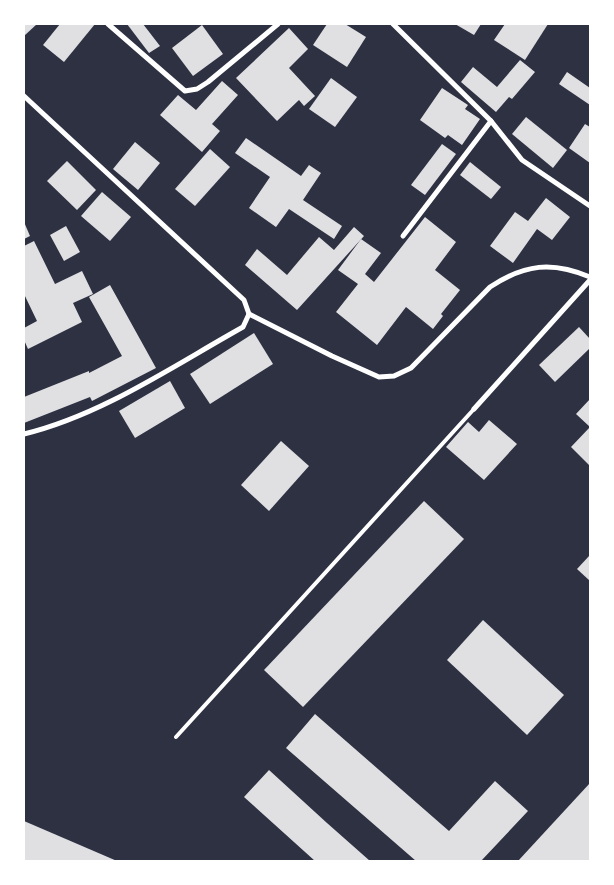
<svg xmlns="http://www.w3.org/2000/svg" width="614" height="885" viewBox="0 0 614 885" font-family="Roboto,sans-serif">
<rect width="100%" height="100%" fill="#2d3142"/>
<g fill="#e0e0e3">
<path d="M24 24H37L24 36Z"/>
<path d="M60 24H95L64 62 43 45Z"/>
<path d="M127 24H143L160 46 149 53Z"/>
<path d="M327 24H345L366 37 347 67 313 45Z"/>
<path d="M455 24H481L474 35Z"/>
<path d="M505 24H548L525 60 494 40Z"/>
<path d="M202 25 223 54 193 76 172 48Z"/>
<path d="M289 28 308 49 289 68 315 96 304 106 299 100 277 121 236 78Z"/>
<path d="M520 60 535 72 512 99 509 97 496 112 461 82 473 67 497 87Z"/>
<path d="M567 72 590 88V105L559 84Z"/>
<path d="M331 78 357 97 335 127 309 109Z"/>
<path d="M222 81 238 95 212 124 220 131 202 152 160 115 178 95 196 110Z"/>
<path d="M442 88 468 105 465 109 480 119 462 145 448 135 445 138 420 120Z"/>
<path d="M526 117 567 150 553 168 512 134Z"/>
<path d="M585 124 590 127V163L569 148Z"/>
<path d="M246 138 301 176 309 165 321 173 303 200 342 226 334 239 289 209 276 227 249 208 270 177 235 153Z"/>
<path d="M135 142 160 163 138 190 113 169Z"/>
<path d="M442 144 456 154 425 195 411 185Z"/>
<path d="M210 149 230 167 195 206 175 189Z"/>
<path d="M67 161 96 190 77 210 47 181Z"/>
<path d="M470 162 501 187 491 199 460 175Z"/>
<path d="M102 192 131 217 110 241 81 216Z"/>
<path d="M546 198 570 217 552 240 537 229 513 263 490 246 515 212 528 221Z"/>
<path d="M425 217 456 242 435 270 460 290 441 314 443 316 433 329 406 307 377 345 336 312 358 284 338 270 361 239 381 253 365 274 374 282Z"/>
<path d="M24 222 30 236 24 239Z"/>
<path d="M66 226 80 252 64 261 50 235Z"/>
<path d="M354 227 364 236 297 310 245 265 257 249 287 275 319 237 334 250Z"/>
<path d="M34 241 55 284 82 271 93 294 73 303 82 322 28 349 24 340V328L37 321 24 294V246Z"/>
<path d="M110 285 156 368 92 401 90 397 24 423V397L89 371V373L122 356 89 297Z"/>
<path d="M579 327 590 339V348L555 382 539 365Z"/>
<path d="M254 333 273 364 210 404 190 374Z"/>
<path d="M170 381 185 408 135 438 119 411Z"/>
<path d="M590 399V466L571 447 590 427 576 414Z"/>
<path d="M489 420 517 444 484 480 446 447 468 422 479 432Z"/>
<path d="M281 441 309 466 269 511 241 485Z"/>
<path d="M424 501 464 539 303 707 264 670Z"/>
<path d="M590 555V581L577 569Z"/>
<path d="M483 620 564 695 527 735 447 660Z"/>
<path d="M315 714 449 831 495 781 528 811 481 861H416L286 748Z"/>
<path d="M269 770 327 823 370 861H315L244 797Z"/>
<path d="M590 783V861H518Z"/>
<path d="M24 821 117 861H24Z"/>
</g>
<g fill="none" stroke-linecap="round" stroke-linejoin="round">
<path stroke="#fff" stroke-width="4" d="M176 737 474 409"/>
<g stroke="#fff" stroke-width="5">
<path d="M108 24 185 91 197 89 208 82 278 24"/>
<path d="M393 24 491 121 522 160 590 206"/>
<path d="M24 96 244 300 249 314 243 327C173 366 102 415 24 434"/>
<path d="M403 236 491 121"/>
<path d="M249 314 332 356 379 377 394 376 411 368 490 287C525 264 552 261 590 277"/>
<path d="M474 409 590 280"/>
</g>
</g>
<rect width="614" height="885" fill="none" stroke="#ffffff" stroke-width="50"/>
</svg>
